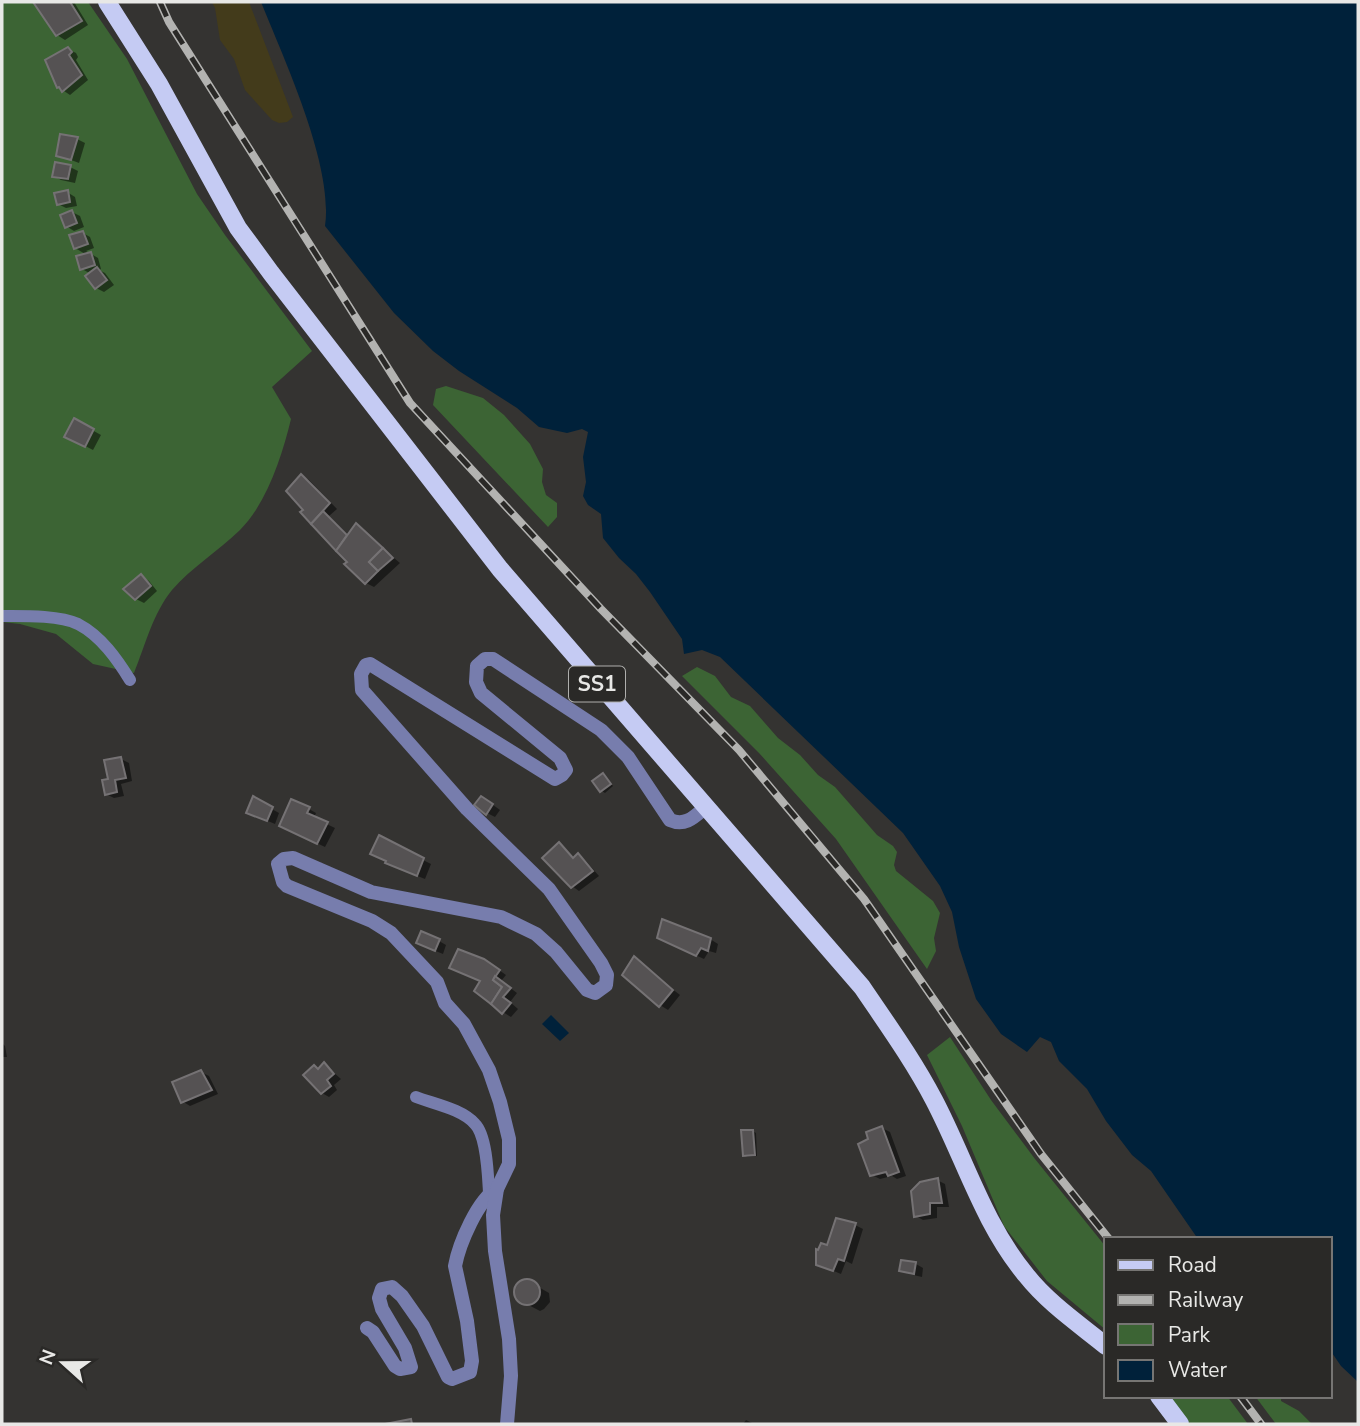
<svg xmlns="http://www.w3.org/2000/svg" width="1360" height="1426" viewBox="0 0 1360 1426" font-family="'Nunito Sans',sans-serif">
<rect width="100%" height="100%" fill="#343331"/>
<g fill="#3c6434">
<path d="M2 2H88L127 59 197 194 225 235 312 351 272 387 291 419C282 456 267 503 240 530 218 551 191 568 172 590 153 613 145 646 134 673L93 664 56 634 20 624 2 622Z"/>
<path d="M446 386 483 398 504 415 530 444 543 469 542 482 546 495 557 503V517L548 527 433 405 436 389Z"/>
<path d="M697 667 715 676 731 697 750 706 778 738 800 755 818 775 835 787 877 835 893 846 897 852 894 865 896 871 933 901 940 913 934 938 936 951 927 969 836 839 759 753 682 676Z"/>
<path d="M950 1037 991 1100 1035 1159 1106 1247V1330L1047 1281 1004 1226 962 1126 927 1055Z"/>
<path d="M1169 1396H1227L1248 1424H1189Z"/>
<path d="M1255 1396H1281V1401L1299 1411 1312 1424H1276Z"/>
</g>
<path fill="#433b1b" d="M212 2H249L293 117 287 122 279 123 272 120 245 90 234 59 220 40 215 8Z"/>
<g fill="#00213a">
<path d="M261 2H1358V1382L1341 1366 1330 1350V1239H1198L1151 1171 1132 1155 1106 1121 1087 1089 1059 1061 1051 1042 1040 1037 1027 1052 1001 1034 976 999 959 947 952 912 940 886 903 833 720 657 702 650 684 654 682 639 650 592 636 574 619 558 603 538 601 514 588 505 583 496 586 482 583 457 588 432 582 429 567 433 539 427 517 408 459 371 433 351 394 313 325 226C334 166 284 59 261 2Z"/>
<path d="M551 1015 569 1033 560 1041 542 1024Z"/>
</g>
<g fill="#0007">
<path d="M35 2H74L88 25 65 40 57 35Z"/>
<path d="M68 49 76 53 78 57 76 60 88 80 70 95 58 87Z"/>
<path d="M77 139 85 143 79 163 58 155Z"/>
<path d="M70 167 78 171 75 183 61 180 54 176Z"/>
<path d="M67 192 75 197 77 206 66 208 58 204Z"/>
<path d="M72 212 80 216 84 227 74 231 66 226Z"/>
<path d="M83 233 90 237 94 248 86 251 98 258 101 269 99 270 105 273 114 285 104 292 96 288 91 274 82 269 87 255 75 248Z"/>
<path d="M74 420 101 435 93 450 66 436Z"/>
<path d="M302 476 309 480 337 509 329 516 349 536 356 526 400 563 374 587 366 583 303 512 306 510Z"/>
<path d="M141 576 149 581 157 591 144 603 136 599Z"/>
<path d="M121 759 129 763 132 781 121 784 124 796 114 798 106 794Z"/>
<path d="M603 775 613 786 605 793 602 791Z"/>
<path d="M254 799 279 813 275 824 256 816Z"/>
<path d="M489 802 500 810 495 817 487 813Z"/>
<path d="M309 809 316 813 314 818 335 828 325 847 289 830Z"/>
<path d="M559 844 575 859 578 855 585 860 599 876 579 891 572 886Z"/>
<path d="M423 860 431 864 425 879 395 867Z"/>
<path d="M710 939 718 944 716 953 709 951 704 959 667 942Z"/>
<path d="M439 941 446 945 443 954 426 947Z"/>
<path d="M634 959 680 995 668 1010 660 1005Z"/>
<path d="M492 965 506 975 501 981 517 993 510 1002 518 1009 511 1017 503 1012Z"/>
<path d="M2 1043 5 1046 7 1057H2Z"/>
<path d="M324 1064 341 1079 334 1085 337 1090 329 1097 322 1093 319 1070Z"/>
<path d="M201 1072 209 1076 218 1094 190 1106 182 1101Z"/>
<path d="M882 1128 890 1132 906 1176 897 1179 892 1176 880 1179 872 1175 871 1140Z"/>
<path d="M753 1131 756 1133 757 1156 747 1157 744 1155Z"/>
<path d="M937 1180 945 1184 949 1207H937V1218L923 1220 916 1216Z"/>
<path d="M855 1225 863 1229 852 1264 846 1261 841 1274 817 1264 828 1247Z"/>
<path d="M902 1262 916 1264 923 1268 922 1277 909 1274 901 1270Z"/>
<path d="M528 1281 549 1293 550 1302 544 1309 540 1311 517 1299V1288L522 1283Z"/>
<path d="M746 1420 754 1424H743Z"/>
</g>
<g fill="#555253" stroke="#757274" stroke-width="2">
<path d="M33 2H70L82 21 56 36Z"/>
<path d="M68 47 72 52 69 55 82 75 62 92 59 87 57 88 45 60Z"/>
<path d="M60 134 78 137 71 160 56 156Z"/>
<path d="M55 162 71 165 68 179 52 177Z"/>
<path d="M68 190 70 202 57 205 54 193Z"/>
<path d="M72 210 77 223 65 228 60 215Z"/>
<path d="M83 231 88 244 74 249 69 235Z"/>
<path d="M91 252 95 265 80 270 76 256Z"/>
<path d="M97 267 107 280 95 289 85 276Z"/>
<path d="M74 418 94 429 85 447 64 437Z"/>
<path d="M301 474 330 503 311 524 300 512 303 510 286 491Z"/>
<path d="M323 511 347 535 336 551 311 524Z"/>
<path d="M356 523 383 548 369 562 378 571 365 584 344 564 347 562 336 551Z"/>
<path d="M383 548 393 558 378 571 369 562Z"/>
<path d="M141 574 151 586 135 600 123 589Z"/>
<path d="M121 757 126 778 115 780 117 792 105 795 102 780 108 779 104 760Z"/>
<path d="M603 773 611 784 600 792 592 781Z"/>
<path d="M253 796 273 807 267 821 246 813Z"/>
<path d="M481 796 493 804 486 815 474 805Z"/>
<path d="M291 799 310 807 307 813 328 822 317 844 279 826Z"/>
<path d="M379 835 424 858 417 876 385 863 386 861 370 854Z"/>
<path d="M559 842 573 858 578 853 593 871 571 888 542 858Z"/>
<path d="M662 919 711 938 708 951 701 948 696 956 657 938Z"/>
<path d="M421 931 440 939 435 951 416 943Z"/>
<path d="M458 949 484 959 500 970 493 980 502 987 491 1004 474 991 480 981 449 968Z"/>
<path d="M634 956 673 990 659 1007 622 975Z"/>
<path d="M495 976 511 988 503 997 511 1003 502 1014 491 1004 502 987 493 980Z"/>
<path d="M324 1062 334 1074 327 1080 331 1086 321 1094 303 1075 314 1065 318 1069Z"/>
<path d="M201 1070 212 1090 181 1103 172 1082Z"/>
<path d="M882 1126 899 1172 888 1176 886 1172 870 1176 858 1144 868 1139 866 1132Z"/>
<path d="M741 1130H753L755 1155 743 1156Z"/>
<path d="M938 1178 942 1203H930V1214L914 1217 911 1191 920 1182Z"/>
<path d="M836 1218 856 1223 844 1261 838 1259 833 1271 816 1265V1249L818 1250 821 1243 827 1245Z"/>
<path d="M901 1260 916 1262 914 1274 899 1271Z"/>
<circle cx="527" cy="1292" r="13"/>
<path d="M411 1419 412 1424H385Z"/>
</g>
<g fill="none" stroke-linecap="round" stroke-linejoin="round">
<g stroke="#777dad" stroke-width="12">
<path d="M2 616C23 616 59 615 78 624 101 636 117 659 130 680"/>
<path d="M416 1097C434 1104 462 1109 475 1124 487 1136 488 1176 489 1193"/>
</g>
<g stroke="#777dad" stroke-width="14">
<path d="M367 1328 373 1332 395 1366 400 1369 411 1367 405 1348 382 1309 379 1298 382 1289 392 1287 402 1296 423 1326 448 1377 452 1379 470 1372 472 1361 467 1321 455 1266C459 1244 478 1199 497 1189"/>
<path d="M507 1424 511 1376 509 1339 495 1251 493 1215 497 1189 509 1164V1139L500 1102 489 1070 464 1024 445 1003 437 982 391 933 372 921 287 886 283 882 278 864 284 859 293 858 371 892 501 917 536 934 556 952 587 990 595 993 606 985 607 975 601 963 549 889 467 809 362 690 361 674 366 665 370 664 555 779 562 775 566 770 560 758 481 693 476 682 477 666 485 659H493L601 730 628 757 670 820C686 827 695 816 707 806"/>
</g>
<g stroke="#c5cbf3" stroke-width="18">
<path d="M107 2 159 84 238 228 271 273 500 569 862 987C887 1024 913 1060 934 1100 965 1159 983 1223 1026 1275 1048 1303 1079 1324 1106 1346"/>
<path d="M1159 1396 1180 1424"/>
</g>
<g stroke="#b3b3b1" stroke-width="8">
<g id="rail">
<path d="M160 2 169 22 410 403 601 609 739 750 864 899 1041 1154 1109 1239"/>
<path d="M1240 1396 1261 1424"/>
</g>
</g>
<use href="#rail" stroke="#2a2927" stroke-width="5" stroke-dasharray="16" stroke-linecap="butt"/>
</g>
<g text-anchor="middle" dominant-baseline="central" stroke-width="7" stroke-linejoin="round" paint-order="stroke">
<rect fill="#2a2927" stroke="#afafad" stroke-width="2" x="569" y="666.5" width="56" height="35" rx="5"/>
<g font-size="21" font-weight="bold" fill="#e8e8e6">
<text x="597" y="684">SS1</text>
</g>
</g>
<rect width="1360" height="1426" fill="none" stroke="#e8e8e6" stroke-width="7"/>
<rect x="1104" y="1237" width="228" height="161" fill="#2a2927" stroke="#767573" stroke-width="2"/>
<rect x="1118" y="1260" width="35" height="10" fill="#c5cbf3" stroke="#767573" stroke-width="2"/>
<text x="1168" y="1272" font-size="21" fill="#e8e8e6">Road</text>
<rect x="1118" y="1295" width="35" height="10" fill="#b3b3b1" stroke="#767573" stroke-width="2"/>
<text x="1168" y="1307" font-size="21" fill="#e8e8e6">Railway</text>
<rect x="1118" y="1324" width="35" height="21" fill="#3c6434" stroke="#767573" stroke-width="2"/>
<text x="1168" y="1342" font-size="21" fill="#e8e8e6">Park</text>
<rect x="1118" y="1360" width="35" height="21" fill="#00213a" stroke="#767573" stroke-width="2"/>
<text x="1168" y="1377" font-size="21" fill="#e8e8e6">Water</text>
<g transform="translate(63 1363) rotate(291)" stroke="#2a2927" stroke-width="5" paint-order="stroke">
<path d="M0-5L12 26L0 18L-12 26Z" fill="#e8e8e6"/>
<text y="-10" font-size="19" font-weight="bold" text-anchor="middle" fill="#e8e8e6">N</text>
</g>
</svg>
